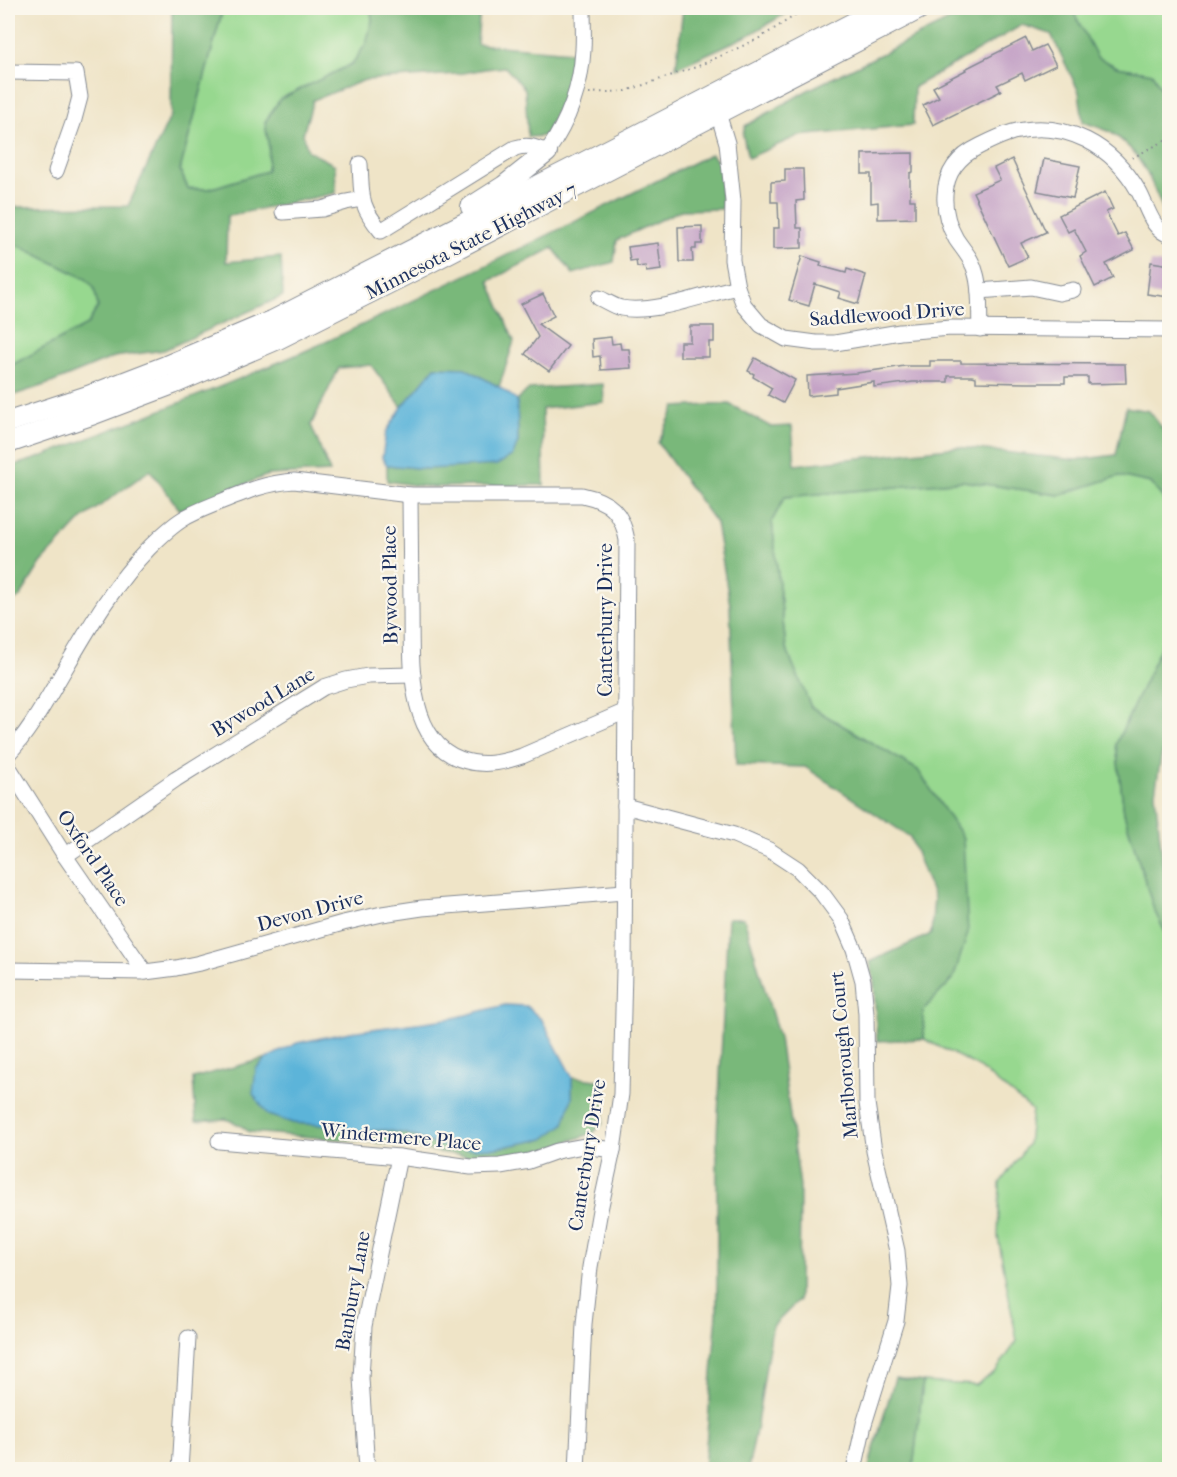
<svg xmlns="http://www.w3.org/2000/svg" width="1177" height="1477" viewBox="0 0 1177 1477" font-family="'IM FELL French Canon',serif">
<rect width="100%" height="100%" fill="#fbf7ec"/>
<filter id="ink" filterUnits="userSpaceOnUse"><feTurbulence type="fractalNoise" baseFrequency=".0167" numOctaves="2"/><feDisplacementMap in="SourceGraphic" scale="12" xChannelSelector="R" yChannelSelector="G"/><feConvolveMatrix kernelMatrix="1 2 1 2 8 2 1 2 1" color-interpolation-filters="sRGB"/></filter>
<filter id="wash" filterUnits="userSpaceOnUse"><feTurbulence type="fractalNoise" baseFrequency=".008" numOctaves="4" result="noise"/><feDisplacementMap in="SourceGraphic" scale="24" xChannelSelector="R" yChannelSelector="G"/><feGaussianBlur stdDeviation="1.35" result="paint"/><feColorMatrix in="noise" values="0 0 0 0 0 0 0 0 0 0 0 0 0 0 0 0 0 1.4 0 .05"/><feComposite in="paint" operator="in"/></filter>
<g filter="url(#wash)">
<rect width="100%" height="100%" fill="#efe4c7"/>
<g fill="#97d88f" stroke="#598476" stroke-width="1.5">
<path d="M226 8H371L372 21 366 44 352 64 280 99 265 122 269 148 267 171 209 189 188 188 180 170 222 12Z"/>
<path d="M1075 8H1169V103L1152 73 1117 67 1097 57 1073 11Z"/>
<path d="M8 246H20L86 279 94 287 98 307 87 325 8 367Z"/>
<path d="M1119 476 1151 483 1169 506V629L1116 744 1124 813 1154 910 1169 940V1469H913L923 1382 976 1385 996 1371 1017 1341 998 1237 1000 1183 1028 1144 1032 1110 977 1066 924 1039 923 1010 953 979 918 770 811 707 786 648 772 521 785 497 963 481 1059 495Z"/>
</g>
<g fill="#79b87a" stroke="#4a746c" stroke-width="1.5">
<path d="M172 8H226L222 12 180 170 188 189H209L267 171 269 148 265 122 280 99 352 64 366 44 372 21 371 8H480L477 44 571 52 570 73 563 97 545 136 528 137 525 89 505 67 485 69 458 74 365 80 313 100 303 134 308 151 335 165 336 193 227 216 226 262 281 257 283 296 164 350 114 357 51 383 8 397V367L87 325 98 307 94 288 86 279 20 246H8V207L128 206 171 115Z"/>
<path d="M683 8H795L749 35 676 68Z"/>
<path d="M975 8H1075L1073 11 1097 57 1117 67 1152 73 1169 103V219L1166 218C1154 186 1141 150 1110 132 1102 128 1092 125 1083 122L1079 92 1051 34 1022 25 914 87 913 125 798 136 748 158 743 135 745 126 808 90Z"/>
<path d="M711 154 720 163 722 209 681 210 617 240 614 262 573 274 553 248 489 281 514 341 499 387 465 368 435 367 402 407 371 365 339 368 311 425 330 472 268 475 180 510 150 470 82 519 41 563 20 597 8 605V467L35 459C128 423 221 388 312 348 447 287 579 219 711 154Z"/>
<path d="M603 384 604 402 542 409 544 485 428 487 387 481V465L427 469 518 442 517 400 529 389Z"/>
<path d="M729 404 771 427 792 426 795 465 958 447 1075 460 1116 455 1126 407 1149 411 1169 437V506L1151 483 1119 476 1059 495 963 481 785 497 772 521 786 648 811 707 918 770 963 838 968 933 953 979 923 1010 924 1039 877 1041 874 982 870 962 931 934 934 898 910 837 805 767 736 765 730 605 716 523 658 443 675 407Z"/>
<path d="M1169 629V739L1161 757 1155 793 1163 865 1169 880V940L1154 910 1124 813 1116 744Z"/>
<path d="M728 918H744L779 1038 800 1186 799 1300 772 1327 756 1430 748 1469 704 1470 717 1313V1136Z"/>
<path d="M267 1058 256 1069 293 1123 325 1125 362 1131 385 1130 407 1134 438 1145 497 1148 544 1139 572 1098V1077L605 1081 603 1123 593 1133 549 1148 505 1157H472L372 1142 249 1132 240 1125 226 1119 196 1121 193 1078Z"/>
<path d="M895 1378 923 1382 913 1469H869L870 1462Z"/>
</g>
<g fill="#5bb4d9" stroke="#3b729c" stroke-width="1.5">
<path d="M435 367 465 368 499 387 517 400 518 442 513 455 497 465 427 469 387 465 382 458 386 432 402 407Z"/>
<path d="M505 1005 526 1006 542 1020 572 1077V1098L564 1124 544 1139 497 1148 467 1149 438 1145 407 1134 385 1130 362 1131 325 1125 293 1123 268 1115 253 1094 256 1069 267 1058 297 1043 350 1032 454 1018Z"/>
</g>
<g id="blocks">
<g fill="#c4a3c6">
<path d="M1026 38 1032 51 1045 45 1056 65 1025 80 1022 73 997 85 1001 91 933 125 923 105 939 97 933 87 966 70 965 69Z"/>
<path d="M913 153V172L910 173V200H915V218L878 219V202L871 203V174H862V154Z"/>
<path d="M1012 159 1046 232 1021 243 1028 257 1008 266 973 192 1000 180 994 168Z"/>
<path d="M1044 159 1080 166 1073 198 1037 191Z"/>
<path d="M785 169H803L804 200 796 201 797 228H802V248L773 249V228H779L778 202H771V182L785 181Z"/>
<path d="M1105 192 1113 209 1106 212 1118 236 1125 233 1134 250 1106 264 1113 278 1095 287 1080 256 1086 252 1074 229 1068 232 1059 215Z"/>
<path d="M702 226V244H696V249H692L693 262H679L678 227Z"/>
<path d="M658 243 661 270 646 272 645 266 637 267 636 260 630 261 628 247Z"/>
<path d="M802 256 821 262 820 266 846 273 847 269 866 275 858 304 838 298 840 292 815 284 809 306 789 300Z"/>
<path d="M1151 262 1170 265 1169 297 1147 294Z"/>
<path d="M543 294 554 316 538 324 568 346 549 371 525 354 538 337 521 304Z"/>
<path d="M690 326H714V342H709V357H680V342H690Z"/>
<path d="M611 337 612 344 620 343 621 349H629L631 368 601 370 600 356 593 357 592 339Z"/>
<path d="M755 358 795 380 783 403 768 395 772 388 753 377 754 374 748 371Z"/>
<path d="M930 361H961V363L1125 364 1126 383 1088 384V377H1065V383H1028L976 382V377L972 376H948V382H913L874 387V382L836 388V393L808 396 807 376 857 373 905 366H930Z"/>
</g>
</g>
</g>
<g filter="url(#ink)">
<use href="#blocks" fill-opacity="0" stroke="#858a92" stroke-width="1.5"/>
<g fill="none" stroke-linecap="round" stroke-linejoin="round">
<g stroke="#858a92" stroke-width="17">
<g id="minor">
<path d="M8 72 76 73 80 97 73 123 56 171"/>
<path d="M718 113 727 143 733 201 732 260 737 287 744 305 761 325 786 339 816 343H835L900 332 951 328 1170 330"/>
<path d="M360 164C362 197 359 205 381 231L515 148C528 144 535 147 547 152 568 122 581 87 583 50 584 36 583 22 583 8"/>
<path d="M283 212 322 209 346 202 362 199"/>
<path d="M979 291 1031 287 1059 293 1073 290"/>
<path d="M599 298C606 301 613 306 621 308 654 314 703 295 737 287"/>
<path d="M980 329C979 311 981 291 976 274 973 260 964 251 956 239 948 225 944 211 945 195 946 172 959 156 980 146 990 141 1002 135 1013 132 1066 119 1113 146 1139 192 1147 206 1152 231 1170 235"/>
<path d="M410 495C410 533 411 571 411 609 412 656 405 739 460 759 482 767 501 763 522 756L626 711"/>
<path d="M8 754C29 732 43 706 59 679 86 633 111 587 149 548 159 538 170 527 183 519 194 512 208 507 220 502 247 491 266 483 294 481L410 495H582C610 501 622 512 627 540L624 969 621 1094 613 1150 600 1210 590 1267 584 1324 577 1470"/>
<path d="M8 766 65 856 145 972"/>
<path d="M625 806 734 835 769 850 798 869 821 892 841 919 854 949 863 981 866 1014 867 1103 874 1151 897 1251 900 1286 896 1321 864 1424 854 1470"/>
<path d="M65 856 176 779 324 687 346 680 368 676 413 675"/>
<path d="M8 970 145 972 176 968 200 963 343 923 382 914 422 908 624 892"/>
<path d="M219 1141 399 1157 471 1167 500 1166 529 1161 557 1151 584 1146 613 1150"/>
<path d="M180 1470 188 1338"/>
<path d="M367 1470 361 1378 364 1326 399 1157"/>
</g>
</g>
<g stroke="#858a92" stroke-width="22">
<g id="major">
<path d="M471 207 504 186 547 152"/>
<path d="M8 422 88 396 166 366 272 321 614 147 882 8"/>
<path d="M8 443 94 414 173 384 278 339 425 265 921 8"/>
</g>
</g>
<g stroke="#858a92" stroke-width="2" stroke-dasharray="1.5 4.5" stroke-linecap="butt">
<path d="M589 93 626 91 696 67 758 39 807 8"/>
<path d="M1132 158 1170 138"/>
</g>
<use href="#minor" stroke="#fff" stroke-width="15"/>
<use href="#major" stroke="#fff" stroke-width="20"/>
</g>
</g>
<g text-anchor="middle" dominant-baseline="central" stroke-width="4.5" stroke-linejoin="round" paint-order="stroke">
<g font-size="20" fill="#1b2f5e" stroke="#fbf7ec">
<text transform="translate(471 241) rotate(-27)">Minnesota State Highway 7</text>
<text transform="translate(887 314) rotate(-4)">Saddlewood Drive</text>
<text transform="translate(390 585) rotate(-91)">Bywood Place</text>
<text transform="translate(605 620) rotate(-90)">Canterbury Drive</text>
<text transform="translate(263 702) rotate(-31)">Bywood Lane</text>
<text transform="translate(93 858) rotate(56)">Oxford Place</text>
<text transform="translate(310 911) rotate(-15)">Devon Drive</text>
<text transform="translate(844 1055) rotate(-95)">Marlborough Court</text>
<text transform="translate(401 1137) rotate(5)">Windermere Place</text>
<text transform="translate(587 1155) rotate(-81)">Canterbury Drive</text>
<text transform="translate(353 1291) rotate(-80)">Banbury Lane</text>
</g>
</g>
<rect width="1177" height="1477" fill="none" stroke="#fbf7ec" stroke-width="30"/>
</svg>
